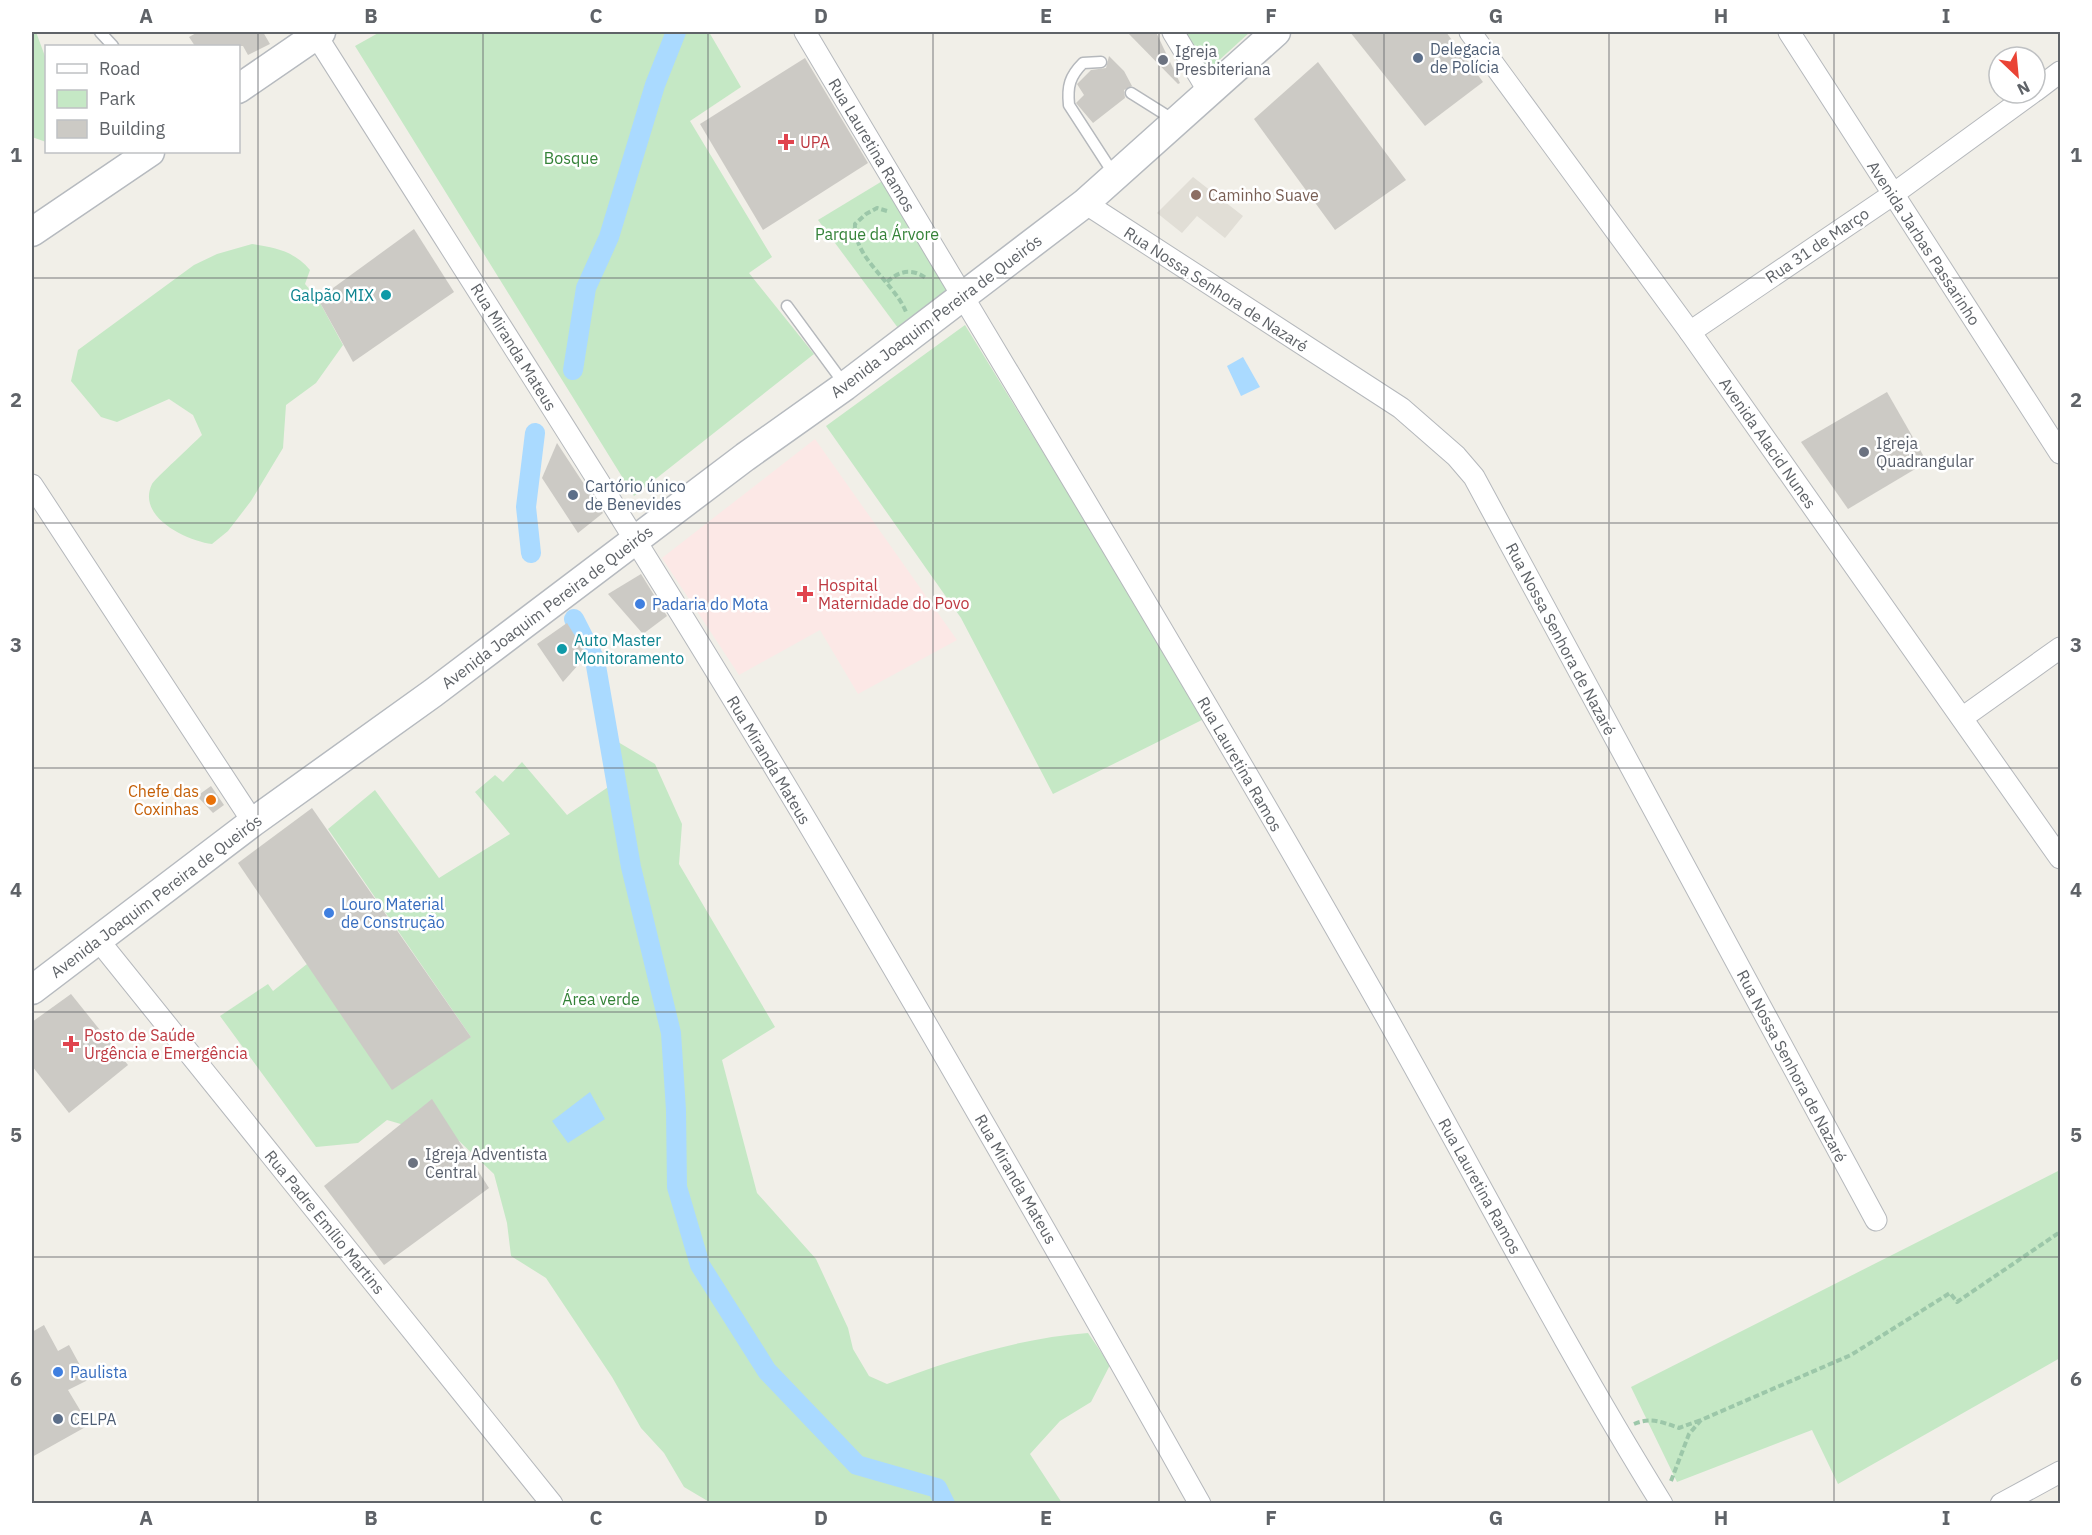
<svg xmlns="http://www.w3.org/2000/svg" width="2092" height="1535" viewBox="0 0 2092 1535" font-family="'IBM Plex Sans',sans-serif">
<rect width="100%" height="100%" fill="#f1efe8"/>
<path fill="#e1ded6" d="M1193 177 1243 216 1225 238 1197 216 1182 233 1157 213Z"/>
<path fill="#fce8e6" d="M815 439 957 640 858 694 820 630 739 675 662 558Z"/>
<g fill="#c5e8c5">
<path d="M32 32H36L46 59V142L32 137Z"/>
<path d="M380 32H709L741 87 690 121 772 257 749 273 814 354 634 496 355 46Z"/>
<path d="M1181 32H1250L1204 74Z"/>
<path d="M889 177 959 290 901 332 818 220Z"/>
<path d="M252 244C276 248 294 251 310 270L305 284 318 299 343 345 316 383 286 405 283 448 251 501 228 531 212 544C187 541 136 517 152 484 155 479 194 443 202 435L193 415 169 399 117 422 101 417 71 381 78 350 194 265 217 254Z"/>
<path d="M965 325 1206 718 1053 794 961 618 826 426Z"/>
<path d="M618 742 655 764 682 824 679 864 775 1027 722 1060 757 1193 816 1259 848 1328 853 1349 869 1376 887 1384C951 1360 1019 1338 1088 1333L1110 1365 1091 1402 1060 1421 1030 1454 1062 1503H711L684 1487 664 1453 641 1428 612 1377 546 1278 511 1256 507 1223 494 1174 459 1141 387 1120 358 1143 316 1147 220 1016 268 984 273 991 307 964 471 1037 328 829 375 790 439 878 510 834 475 792 495 775 503 782 522 762 567 815 620 779Z"/>
<path d="M2060 1170V1358L1838 1484 1812 1430 1677 1482 1631 1387Z"/>
</g>
<g fill="#aadaff">
<path d="M1243 357 1260 387 1241 396 1227 366Z"/>
<path d="M590 1092 605 1119 568 1143 552 1121Z"/>
</g>
<g fill="none" stroke-linecap="round" stroke-linejoin="round">
<g stroke="#aadaff" stroke-width="20">
<path d="M573 370 586 288 609 237 655 85 676 32"/>
<path d="M531 553 526 507 535 433"/>
<path d="M574 619 595 660 631 867 671 1033 676 1110 677 1187 700 1265 767 1371 857 1465 937 1488 945 1504"/>
</g>
</g>
<g fill="#cccac5">
<path d="M198 32H263L270 44 248 55 243 46H195L189 37Z"/>
<path d="M1127 32H1156L1180 83 1178 84Z"/>
<path d="M1350 32H1446L1483 82 1425 126Z"/>
<path d="M1109 56 1124 71 1132 86 1124 90 1125 98 1093 123 1076 103 1084 95 1077 84 1091 70 1106 68Z"/>
<path d="M805 58 868 163 763 230 700 124Z"/>
<path d="M1318 62 1406 180 1335 230 1254 119Z"/>
<path d="M414 229 454 292 353 362 318 299Z"/>
<path d="M1887 392 1927 462 1848 509 1801 442Z"/>
<path d="M557 443 603 513 578 533 542 478Z"/>
<path d="M641 574 667 616 643 634 608 594Z"/>
<path d="M567 623 587 655 563 682 537 644Z"/>
<path d="M211 786 224 805 213 813 197 796Z"/>
<path d="M312 808 471 1037 392 1090 238 863Z"/>
<path d="M71 994 128 1065 69 1113 32 1066V1022Z"/>
<path d="M432 1099 489 1188 384 1265 324 1186Z"/>
<path d="M44 1325 58 1351 69 1345 88 1380 68 1390 89 1425 32 1457V1332Z"/>
</g>
<g fill="none" stroke-linecap="round" stroke-linejoin="round">
<g stroke="#b5b8bc" stroke-width="13">
<g id="lane">
<path d="M100 32 113 46"/>
<path d="M1101 62 1083 63C1070 76 1067 86 1069 105L1115 176"/>
<path d="M1131 93 1174 120"/>
<path d="M787 306 845 385"/>
</g>
</g>
<g stroke="#b5b8bc" stroke-width="23">
<g id="street">
<path d="M314 32C471 280 630 527 781 778 925 1018 1063 1260 1200 1504"/>
<path d="M805 32C988 341 1176 647 1354 960 1458 1140 1552 1327 1662 1504"/>
<path d="M1173 32 1209 92"/>
<path d="M1470 32 1690 332 2060 858"/>
<path d="M1789 32 2060 453"/>
<path d="M2035 91 2060 72"/>
<path d="M1085 203 1401 408 1456 456 1474 477 1876 1220"/>
<path d="M1690 332 1892 195 2032 93"/>
<path d="M32 485 253 822"/>
<path d="M1962 718 2060 648"/>
<path d="M99 941 552 1504"/>
<path d="M2001 1504 2060 1472"/>
</g>
</g>
<g stroke="#b6babf" stroke-width="31">
<g id="secondary">
<path d="M238 89 321 32"/>
<path d="M32 232 150 152"/>
<path d="M32 990 253 822 433 693 745 457 845 386 1085 203 1276 32"/>
</g>
</g>
<g stroke="#9cc7a9" stroke-width="4" stroke-dasharray="6 3" stroke-linecap="butt">
<path d="M887 211 877 208 866 214 855 224C853 258 894 282 906 312"/>
<path d="M887 282C900 270 913 268 927 279"/>
<path d="M1634 1424C1651 1417 1662 1422 1679 1428L1701 1420"/>
<path d="M1671 1481 1689 1434 1701 1420 1851 1355 1950 1293 1957 1302 2060 1232"/>
</g>
<use href="#lane" stroke="#fff" stroke-width="10"/>
<use href="#street" stroke="#fff" stroke-width="21"/>
<use href="#secondary" stroke="#fff" stroke-width="28"/>
</g>
<path fill="none" stroke="#5f6368" stroke-width="1.5" stroke-opacity="0.55" d="M258 32V1504M483 32V1504M708 32V1504M933 32V1504M1159 32V1504M1384 32V1504M1609 32V1504M1834 32V1504M32 278H2060M32 523H2060M32 768H2060M32 1012H2060M32 1257H2060"/>
<g fill="#5c6f8a" stroke="#fff" stroke-width="2">
<circle cx="1418" cy="58" r="6"/>
<circle cx="573" cy="495" r="6"/>
<circle cx="58" cy="1419" r="6"/>
</g>
<g fill="#6b7280" stroke="#fff" stroke-width="2">
<circle cx="1163" cy="60" r="6"/>
<circle cx="1864" cy="452" r="6"/>
<circle cx="413" cy="1163" r="6"/>
</g>
<g fill="#e0444e" stroke="#fff" stroke-width="2">
<path d="M783 133h6v6h6v6h-6v6h-6v-6h-6v-6h6z"/>
<path d="M802 585h6v6h6v6h-6v6h-6v-6h-6v-6h6z"/>
<path d="M68 1035h6v6h6v6h-6v6h-6v-6h-6v-6h6z"/>
</g>
<circle fill="#8d6e63" stroke="#fff" stroke-width="2" cx="1196" cy="195" r="6"/>
<g fill="#0f9aa8" stroke="#fff" stroke-width="2">
<circle cx="386" cy="295" r="6"/>
<circle cx="562" cy="649" r="6"/>
</g>
<g fill="#3f7fe0" stroke="#fff" stroke-width="2">
<circle cx="640" cy="604" r="6"/>
<circle cx="329" cy="913" r="6"/>
<circle cx="58" cy="1372" r="6"/>
</g>
<circle fill="#e8710a" stroke="#fff" stroke-width="2" cx="211" cy="800" r="6"/>
<g text-anchor="middle" dominant-baseline="central" stroke-width="5" stroke-linejoin="round" paint-order="stroke">
<g font-size="16" fill="#4e5e75" stroke="#fff" text-anchor="start">
<text x="1430" y="49">Delegacia<tspan x="1430" dy="18">de Polícia</tspan></text>
<text x="585" y="486">Cartório único<tspan x="585" dy="18">de Benevides</tspan></text>
<text x="70" y="1419">CELPA</text>
</g>
<g font-size="16" fill="#5b616d" stroke="#fff" text-anchor="start">
<text x="1175" y="51">Igreja<tspan x="1175" dy="18">Presbiteriana</tspan></text>
<text x="1876" y="443">Igreja<tspan x="1876" dy="18">Quadrangular</tspan></text>
<text x="425" y="1154">Igreja Adventista<tspan x="425" dy="18">Central</tspan></text>
</g>
<g font-size="16" fill="#be3a42" stroke="#fff" text-anchor="start">
<text x="800" y="142">UPA</text>
<text x="818" y="585">Hospital<tspan x="818" dy="18">Maternidade do Povo</tspan></text>
<text x="84" y="1035">Posto de Saúde<tspan x="84" dy="18">Urgência e Emergência</tspan></text>
</g>
<g font-size="16" fill="#5f6368" stroke="#fff">
<text transform="translate(872 145) rotate(59)">Rua Lauretina Ramos</text>
<text transform="translate(1924 243) rotate(57)">Avenida Jarbas Passarinho</text>
<text transform="translate(1817 245) rotate(-34)">Rua 31 de Março</text>
<text transform="translate(1216 289) rotate(33)">Rua Nossa Senhora de Nazaré</text>
<text transform="translate(936 316) rotate(-37)">Avenida Joaquim Pereira de Queirós</text>
<text transform="translate(514 347) rotate(58)">Rua Miranda Mateus</text>
<text transform="translate(1768 443) rotate(55)">Avenida Alacid Nunes</text>
<text transform="translate(547 607) rotate(-37)">Avenida Joaquim Pereira de Queirós</text>
<text transform="translate(1561 639) rotate(62)">Rua Nossa Senhora de Nazaré</text>
<text transform="translate(769 760) rotate(59)">Rua Miranda Mateus</text>
<text transform="translate(1240 764) rotate(60)">Rua Lauretina Ramos</text>
<text transform="translate(156 896) rotate(-37)">Avenida Joaquim Pereira de Queirós</text>
<text transform="translate(1792 1066) rotate(62)">Rua Nossa Senhora de Nazaré</text>
<text transform="translate(1016 1179) rotate(60)">Rua Miranda Mateus</text>
<text transform="translate(1480 1186) rotate(61)">Rua Lauretina Ramos</text>
<text transform="translate(325 1222) rotate(51)">Rua Padre Emílio Martins</text>
</g>
<g font-size="16" fill="#348238" stroke="#fff">
<text x="571" y="158">Bosque</text>
<text x="877" y="234">Parque da Árvore</text>
<text x="601" y="999">Área verde</text>
</g>
<g font-size="16" fill="#785e54" stroke="#fff" text-anchor="start">
<text x="1208" y="195">Caminho Suave</text>
</g>
<g font-size="16" fill="#0d838f" stroke="#fff" text-anchor="end">
<text x="374" y="295">Galpão MIX</text>
<text x="574" y="640" text-anchor="start">Auto Master<tspan x="574" dy="18">Monitoramento</tspan></text>
</g>
<g font-size="16" fill="#366cbe" stroke="#fff" text-anchor="start">
<text x="652" y="604">Padaria do Mota</text>
<text x="341" y="904">Louro Material<tspan x="341" dy="18">de Construção</tspan></text>
<text x="70" y="1372">Paulista</text>
</g>
<g font-size="16" fill="#c56008" stroke="#fff" text-anchor="end">
<text x="199" y="791">Chefe das<tspan x="199" dy="18">Coxinhas</tspan></text>
</g>
</g>
<rect width="2092" height="1535" fill="none" stroke="#ffffff" stroke-width="66"/>
<rect x="45" y="45" width="195" height="108" fill="#ffffff" stroke="#bfc1c3" stroke-width="1.5"/>
<rect x="57" y="64" width="30" height="9" fill="#ffffff" stroke="#bfc1c3" stroke-width="1.5"/>
<text x="99" y="75" font-size="18" fill="#5f6368">Road</text>
<rect x="57" y="90" width="30" height="18" fill="#c5e8c5" stroke="#bfc1c3" stroke-width="1.5"/>
<text x="99" y="105" font-size="18" fill="#5f6368">Park</text>
<rect x="57" y="120" width="30" height="18" fill="#cccac5" stroke="#bfc1c3" stroke-width="1.5"/>
<text x="99" y="135" font-size="18" fill="#5f6368">Building</text>
<g transform="translate(2017 75) rotate(154)"><circle r="28" fill="#ffffff" stroke="#bfc1c3" stroke-width="1.5"/>
<path d="M0-4.5L10 22L0 15L-10 22Z" fill="#ea4335"/>
<text y="-9" font-size="16" font-weight="bold" text-anchor="middle" fill="#5f6368">N</text>
</g>
<rect x="33" y="33" width="2026" height="1469" fill="none" stroke="#5f6368" stroke-width="2"/>
<g font-size="20" text-anchor="middle" font-weight="bold" fill="#5f6368">
<text x="146" y="23">A</text>
<text x="371" y="23">B</text>
<text x="596" y="23">C</text>
<text x="821" y="23">D</text>
<text x="1046" y="23">E</text>
<text x="1271" y="23">F</text>
<text x="1496" y="23">G</text>
<text x="1721" y="23">H</text>
<text x="1946" y="23">I</text>
<text x="16" y="162">1</text>
<text x="2076" y="162">1</text>
<text x="16" y="407">2</text>
<text x="2076" y="407">2</text>
<text x="16" y="652">3</text>
<text x="2076" y="652">3</text>
<text x="16" y="897">4</text>
<text x="2076" y="897">4</text>
<text x="16" y="1142">5</text>
<text x="2076" y="1142">5</text>
<text x="16" y="1386">6</text>
<text x="2076" y="1386">6</text>
<text x="146" y="1525">A</text>
<text x="371" y="1525">B</text>
<text x="596" y="1525">C</text>
<text x="821" y="1525">D</text>
<text x="1046" y="1525">E</text>
<text x="1271" y="1525">F</text>
<text x="1496" y="1525">G</text>
<text x="1721" y="1525">H</text>
<text x="1946" y="1525">I</text>
</g>
</svg>
